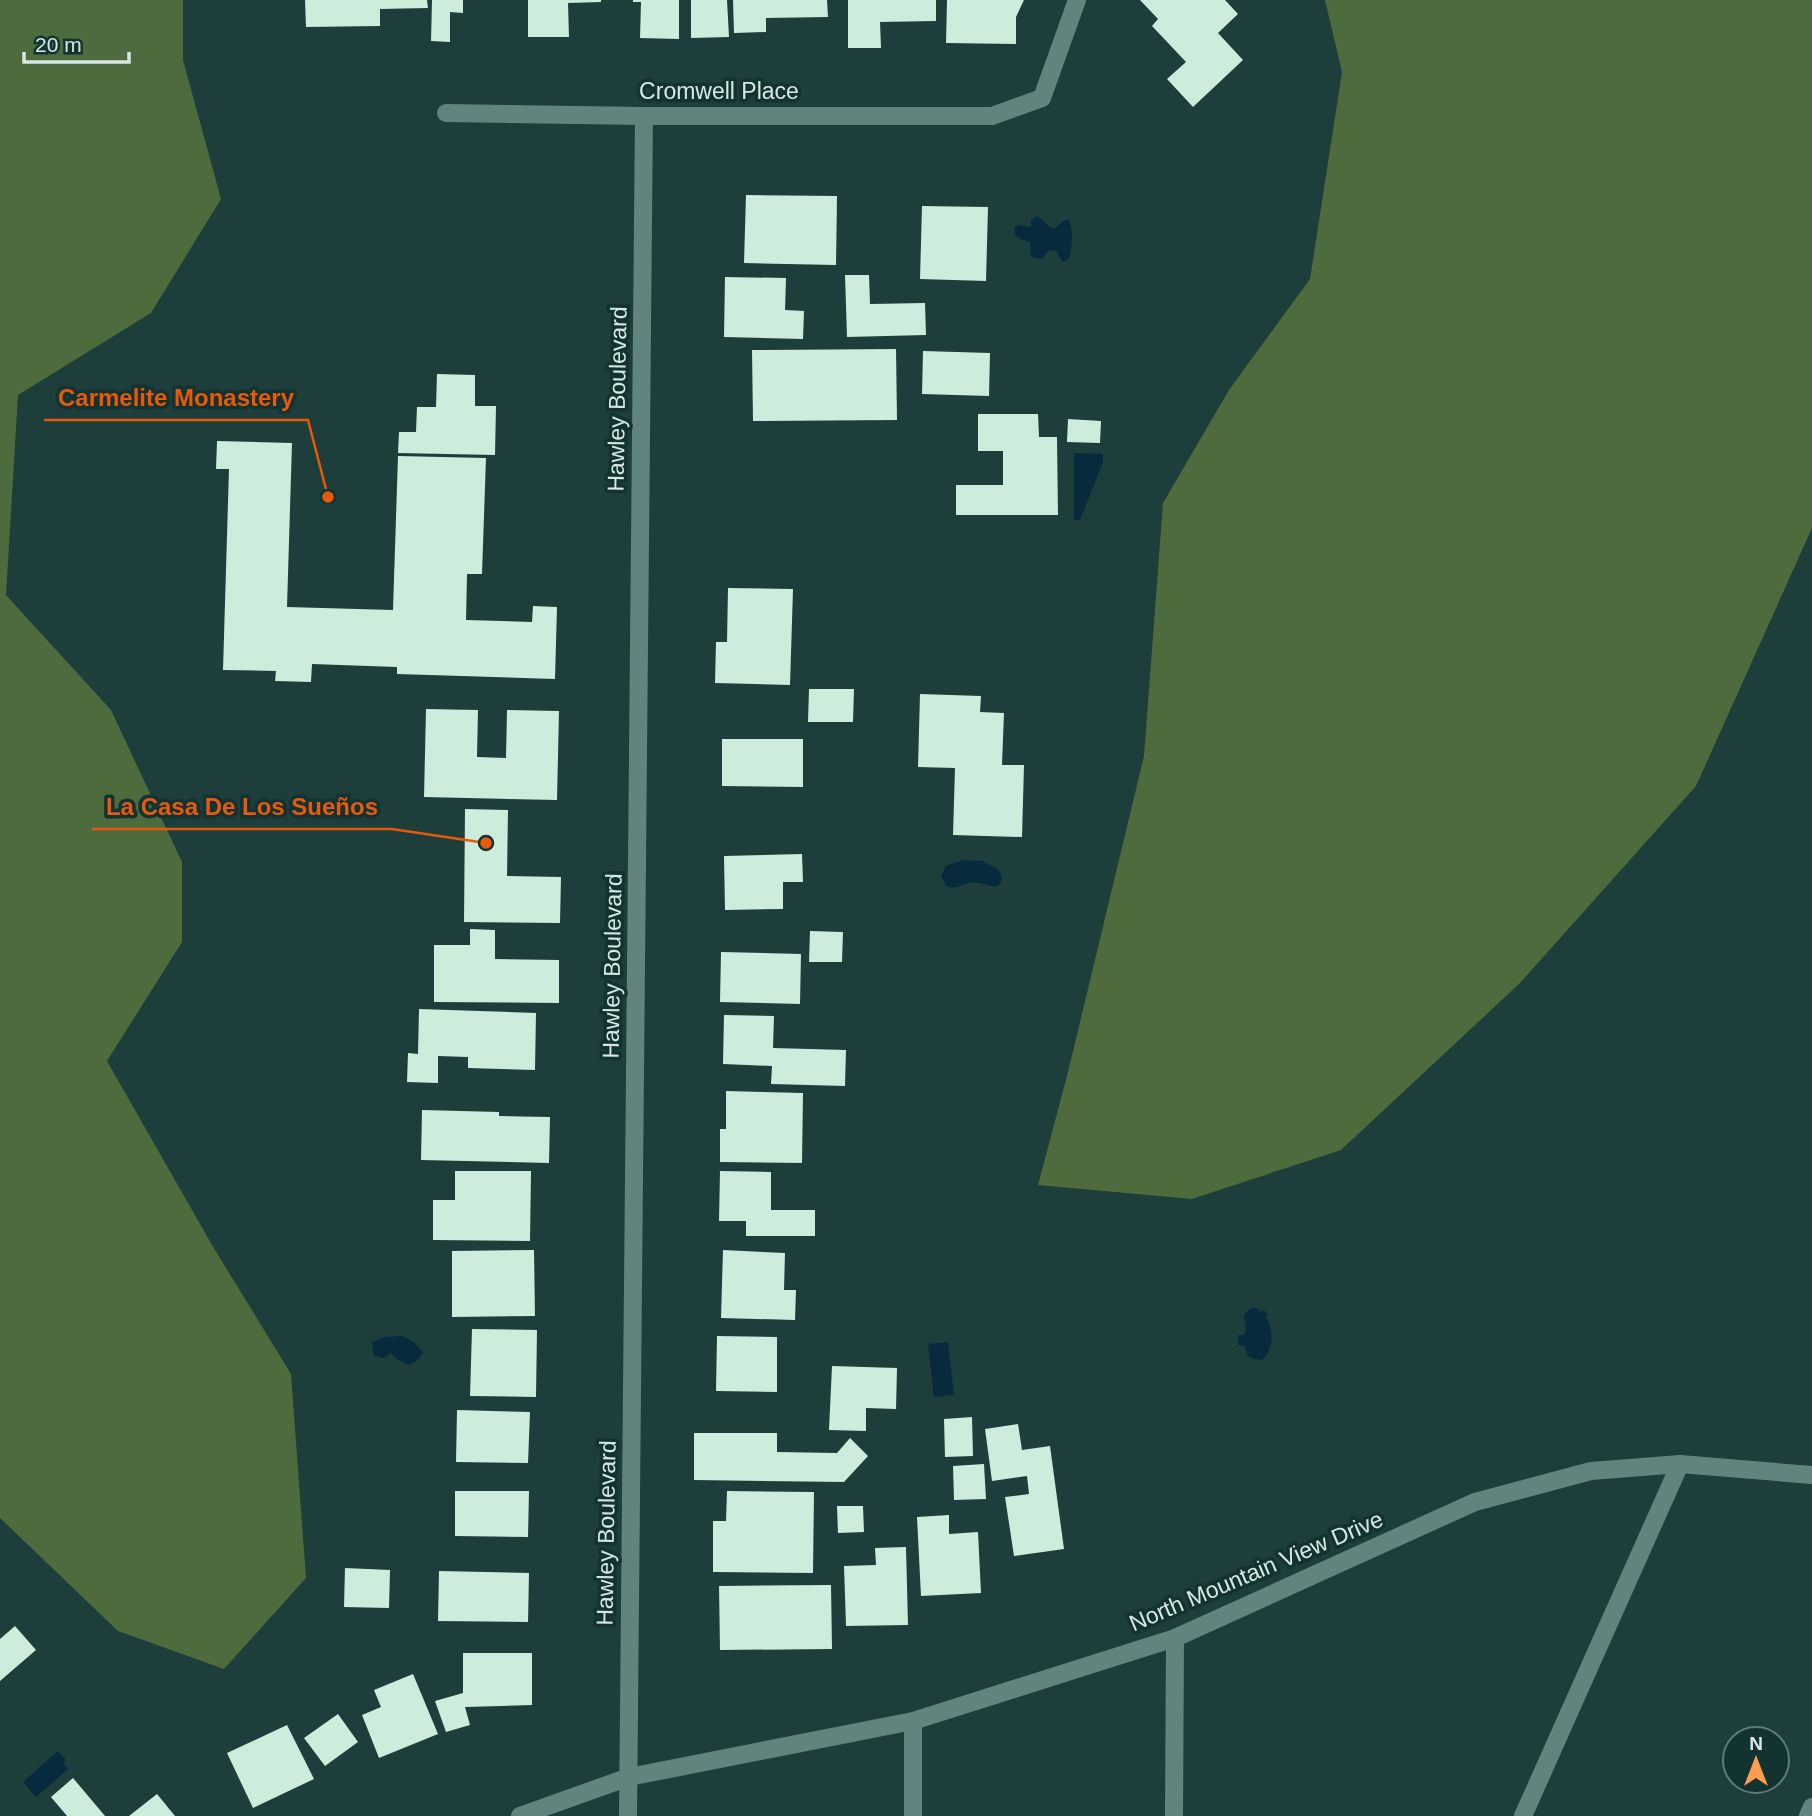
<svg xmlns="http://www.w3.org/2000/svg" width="1812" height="1816" viewBox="0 0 1812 1816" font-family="Helvetica,sans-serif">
<rect width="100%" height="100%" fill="#1d3e3a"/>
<g fill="#4d6b3c">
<path d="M0 0H183V60L221 199 151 313 18 395 6 595 111 710 182 862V942L107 1061 212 1245 291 1374 306 1578 224 1669 118 1631 0 1518Z"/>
<path d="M1325 0H1812V528L1696 786 1519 984 1341 1150 1192 1199 1038 1185 1068 1072 1144 756 1163 503 1229 390 1310 279 1342 72Z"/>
</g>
<g fill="#072a3d">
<path d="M1038 216 1051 228H1055L1065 220H1069C1074 232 1072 247 1069 259L1063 262 1056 251 1049 250 1042 259 1031 257 1030 242 1022 240 1015 235 1014 228 1019 225 1031 227V220Z"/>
<path d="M1074 453 1103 454V462L1080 520H1074Z"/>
<path d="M962 860 982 861 998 869 1002 877 1001 883 995 887C987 885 978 881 969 883 960 885 956 890 946 886L941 876 946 866Z"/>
<path d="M1252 1308H1257L1261 1312 1264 1310 1268 1314 1266 1317C1274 1330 1274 1350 1262 1360L1254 1359 1248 1356 1244 1346 1238 1345V1335H1244L1246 1329 1244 1316 1247 1311Z"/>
<path d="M403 1336 415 1343 423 1353C419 1359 416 1362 409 1365L397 1359 391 1353 384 1358 374 1356 372 1342 384 1337Z"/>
<path d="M948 1342 954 1395 934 1397 928 1344Z"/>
<path d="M58 1751 66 1760 63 1763 68 1769 36 1797 23 1782Z"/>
</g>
<g fill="#ceecdb">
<path d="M305 0H427L428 8 380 9V26L306 27Z"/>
<path d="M432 0H463V13L450 12V42L431 41Z"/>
<path d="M528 0H601V2L568 3 569 37H528Z"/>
<path d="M633 0H679V39L640 38 641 2H633Z"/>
<path d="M691 0H727L729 37 691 38Z"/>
<path d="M733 0H827L828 17 766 18V32L734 33Z"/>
<path d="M848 0H936V21L880 22 881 48H848Z"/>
<path d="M947 0H1024L1016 17V44L946 43Z"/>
<path d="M1140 0H1225L1238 14 1218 33 1243 60 1193 107 1167 79 1186 62 1152 26 1158 19Z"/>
<path d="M746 195 837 196 836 265 744 263Z"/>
<path d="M922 206 988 207 986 281 920 279Z"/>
<path d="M845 275H869L870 304 925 303 926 335 847 337Z"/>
<path d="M725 277 786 278 785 310 804 311 803 339 724 337Z"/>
<path d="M896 349 897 420 753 421 752 350Z"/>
<path d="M923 351 990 353 989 396 922 394Z"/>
<path d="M437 374 475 375V406H496L495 455 398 453 399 432H416L417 407H436Z"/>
<path d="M978 414H1038L1039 437H1057L1058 515H956V485H1003V451H978Z"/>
<path d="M1068 419 1101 421 1100 443 1067 442Z"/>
<path d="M217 441 292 443 287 607 393 610 398 456 486 458 482 574H467L466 620 532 622 533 606 557 607 555 679 397 674V667L312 664 311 682 275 681 276 671 223 670 229 469H216Z"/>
<path d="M728 588 793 589 790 685 715 683 716 642H727Z"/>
<path d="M809 689H854L853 722H808Z"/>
<path d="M920 694 981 696 980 712 1004 713 1002 765H1024L1022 837 953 835 955 768 918 767Z"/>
<path d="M426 709 478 710 477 757 506 758 507 710 559 711 557 800 424 797Z"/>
<path d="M722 739H803V787L722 786Z"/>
<path d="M465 809 508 810 507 876 561 877 560 923 464 922Z"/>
<path d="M802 854 803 882H783V909L725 910 724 856Z"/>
<path d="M470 929 495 930V959L559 960V1003L434 1002V945H470Z"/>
<path d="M810 931 843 932 842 962H809Z"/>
<path d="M721 952 801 954 800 1004 720 1002Z"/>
<path d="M419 1009 536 1013 535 1070 468 1068V1057L438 1056V1083L407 1082 408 1053 418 1054Z"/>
<path d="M724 1015 774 1016 773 1048 846 1050 845 1086 771 1084 772 1066 723 1064Z"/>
<path d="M726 1091 803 1093 802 1163 720 1162V1129H726Z"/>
<path d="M422 1110 499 1112V1116L550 1117 549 1163 421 1160Z"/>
<path d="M455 1171H531L530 1241 433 1240V1200H455Z"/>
<path d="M720 1171 771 1172V1210H815V1236H746V1221H719Z"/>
<path d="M534 1250 535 1316 452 1317V1251Z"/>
<path d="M723 1250 785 1253 784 1290H796L795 1320 721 1318Z"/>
<path d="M472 1329 537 1330 536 1397 470 1396Z"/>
<path d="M717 1336 777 1337V1392L716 1391Z"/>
<path d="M832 1366 897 1368 896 1409 866 1408V1431L829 1430Z"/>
<path d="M457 1410 530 1412 528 1463 456 1462Z"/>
<path d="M972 1417 973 1456 945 1457 944 1419Z"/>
<path d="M1018 1424 1022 1450 1050 1446 1064 1549 1014 1556 1005 1497 1029 1494 1027 1476 992 1481 985 1429Z"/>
<path d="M694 1433H777V1452L837 1453 850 1438 868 1456 844 1482 694 1480Z"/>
<path d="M984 1464 986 1499 954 1500 953 1466Z"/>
<path d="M455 1491H529L528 1537 455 1536Z"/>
<path d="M727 1491 814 1492 813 1573 713 1572V1521H726Z"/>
<path d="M837 1506H863L864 1532 838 1533Z"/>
<path d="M949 1515V1534L978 1532 981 1593 921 1596 917 1517Z"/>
<path d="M906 1547 908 1625 846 1626 844 1566 876 1565 875 1548Z"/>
<path d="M345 1568 390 1570 389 1608 344 1607Z"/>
<path d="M439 1571 529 1573 528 1622 438 1621Z"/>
<path d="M831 1585 832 1649 720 1650 719 1586Z"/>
<path d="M15 1626 36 1650 0 1681V1639Z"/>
<path d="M463 1653H532V1705L465 1707 470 1725 446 1732 435 1701 463 1693Z"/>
<path d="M413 1674 438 1734 379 1758 362 1715 381 1707 374 1690Z"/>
<path d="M338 1714 358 1742 325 1766 304 1738Z"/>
<path d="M287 1725 314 1779 253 1808 227 1753Z"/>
<path d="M73 1778 105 1816H67L51 1797Z"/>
<path d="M157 1794 175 1816H129Z"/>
</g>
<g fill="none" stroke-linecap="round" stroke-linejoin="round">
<g stroke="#62847f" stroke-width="18">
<path d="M446 113 644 116H992L1042 98 1077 0"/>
<path d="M913 1721V1816"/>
<path d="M520 1816 629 1777 913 1721 1175 1638 1475 1502 1591 1471 1680 1464 1812 1475"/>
<path d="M628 1816 644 116"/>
<path d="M1174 1816 1175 1638"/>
<path d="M1523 1816 1680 1464"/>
<path d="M1808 1816 1812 1807"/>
</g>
</g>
<g text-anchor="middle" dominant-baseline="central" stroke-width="7" stroke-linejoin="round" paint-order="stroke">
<g font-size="23" fill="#d6e7e5" stroke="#133330">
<text x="719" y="91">Cromwell Place</text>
<text transform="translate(617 399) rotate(-89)">Hawley Boulevard</text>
<text transform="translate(612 966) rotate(-89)">Hawley Boulevard</text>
<text transform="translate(606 1533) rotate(-89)">Hawley Boulevard</text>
<text transform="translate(1256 1571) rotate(-23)">North Mountain View Drive</text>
</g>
</g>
<path fill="none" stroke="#e8590c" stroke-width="2.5" d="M328 497L308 420H44M486 843L392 829H92"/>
<g fill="#e8590c" stroke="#133330" stroke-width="2.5">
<circle cx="328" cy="497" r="7"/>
<circle cx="486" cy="843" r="7"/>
</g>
<g font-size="24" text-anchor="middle" font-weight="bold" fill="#e8590c" stroke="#133330" stroke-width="7" stroke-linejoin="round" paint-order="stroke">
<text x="176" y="406">Carmelite Monastery</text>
<text x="242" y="815">La Casa De Los Sueños</text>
</g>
<g transform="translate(1756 1760)"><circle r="33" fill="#133330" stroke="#617b78" stroke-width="2"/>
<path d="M0-5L12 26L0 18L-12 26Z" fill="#fb9e51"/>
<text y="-10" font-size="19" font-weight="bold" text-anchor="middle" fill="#d6e7e5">N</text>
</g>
<path d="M24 52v10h105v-10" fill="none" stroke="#d6e7e5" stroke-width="3.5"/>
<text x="35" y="52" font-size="21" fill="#d6e7e5" stroke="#133330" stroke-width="5" paint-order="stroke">20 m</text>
</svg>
